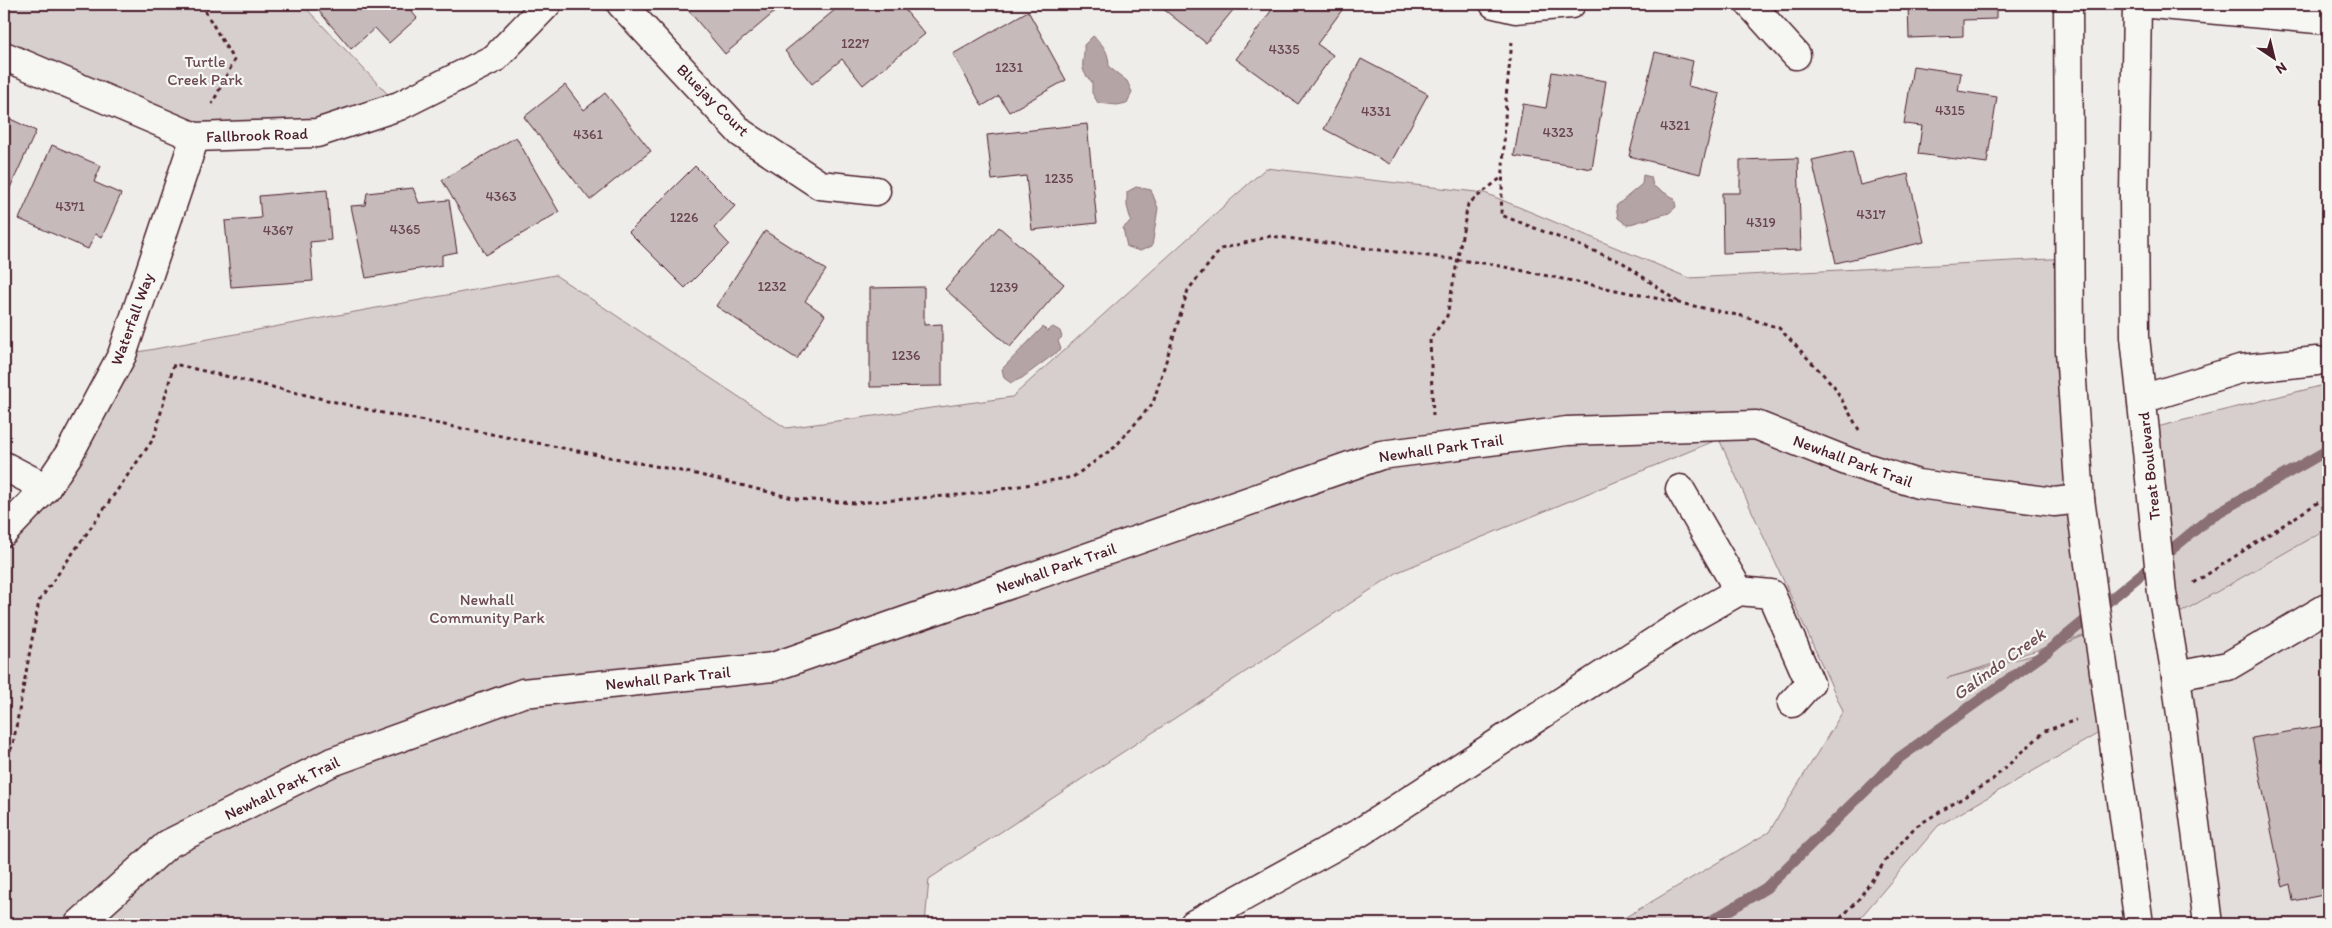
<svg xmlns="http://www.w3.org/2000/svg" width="2332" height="928" viewBox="0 0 2332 928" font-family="Itim,sans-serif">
<rect width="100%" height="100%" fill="#efedea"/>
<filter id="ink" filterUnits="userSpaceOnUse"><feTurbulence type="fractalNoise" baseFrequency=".02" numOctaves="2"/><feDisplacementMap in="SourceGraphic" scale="10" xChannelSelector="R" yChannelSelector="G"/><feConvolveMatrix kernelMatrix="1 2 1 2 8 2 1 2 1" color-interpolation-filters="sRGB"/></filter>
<g filter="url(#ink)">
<path fill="#e3dedc" d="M2328 528V924H2208L2166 621Z"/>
<g fill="#d7cfce" stroke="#90777c" fill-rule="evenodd">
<path d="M4 4H302L399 106 317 133 195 137 4 56Z"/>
<path d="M1266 168 1485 193 1689 278 2069 258 2111 726 1938 826 1855 924H1614L1769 832 1843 711 1719 439 1398 572 929 879 925 924H4V532L122 355 555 275 786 428 1012 397ZM2088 634 2048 651 1947 678H1948Z"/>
<path d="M2328 384V528L2166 621 2145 430Z"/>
</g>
<g fill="#b4a4a5" stroke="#8a6f74">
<path d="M1093 36C1104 45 1109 53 1109 67L1127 81 1132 92 1127 103 1117 105 1098 103 1092 93V82C1077 68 1085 63 1084 45Z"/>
<path d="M1643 175 1651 177 1653 186 1674 198 1676 207 1669 213 1627 225 1618 218 1616 206 1642 184Z"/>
<path d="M1136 187 1151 190 1158 208 1152 246 1140 251 1127 247 1123 228 1131 221 1127 206V192Z"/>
<path d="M1043 327 1047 331 1053 327 1060 331 1062 337 1058 341 1061 349 1022 378 1011 383 1004 378 1002 369Z"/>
</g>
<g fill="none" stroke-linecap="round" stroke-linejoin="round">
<path stroke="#8a6f74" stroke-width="11" d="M1706 924 1766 888 1899 758 2048 651 2212 516 2328 450"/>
</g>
<g fill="#c6babb" stroke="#4a1f2b">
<path d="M313 4H405L417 18 389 43 375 28 351 49Z"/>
<path d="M683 4H784L725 54Z"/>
<path d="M842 4H900L925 34 863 85 842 59 812 84 785 51Z"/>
<path d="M1157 4H1238L1206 43Z"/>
<path d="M1276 4H1342L1345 6 1317 44 1333 55 1298 104 1236 59Z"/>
<path d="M1908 4H1996V19L1963 20V36L1909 38Z"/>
<path d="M1028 11 1066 80 1009 112 999 96 982 106 953 54Z"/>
<path d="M1655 52 1693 61 1688 86 1720 94 1700 174 1629 156Z"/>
<path d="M1361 59 1428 94 1390 164 1324 129Z"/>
<path d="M1913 66 1961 73 1958 91 1997 97 1987 163 1918 154 1922 126 1904 124Z"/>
<path d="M1552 72 1606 81 1592 169 1514 156 1523 104 1546 108Z"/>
<path d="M565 85 584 110 605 93 651 151 590 200 524 117Z"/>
<path d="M4 116 36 131 4 201Z"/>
<path d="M1087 124 1097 223 1032 230 1026 176 992 180 987 135Z"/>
<path d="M516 137 559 212 486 255 442 180Z"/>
<path d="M52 145 101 166 94 182 121 194 102 237 95 234 88 249 19 219Z"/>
<path d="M1852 151 1860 185 1908 174 1924 242 1836 263 1812 160Z"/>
<path d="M1798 158 1801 250 1723 253 1722 193H1740V160Z"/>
<path d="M695 166 735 206 714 228 729 244 685 288 629 232Z"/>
<path d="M413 188 419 203 449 200 457 252 442 255V265L366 278 351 206 365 205 367 193Z"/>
<path d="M327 190 331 240 310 242 313 281 231 287 225 221 261 218 259 196Z"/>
<path d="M999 227 1064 284 1010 347 945 289Z"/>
<path d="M765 231 826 270 805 301 825 315 797 359 716 306Z"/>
<path d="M924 287V325L942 324V386L870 387V288Z"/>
<path d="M2328 725V894L2293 901 2290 884 2283 887 2252 738Z"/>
</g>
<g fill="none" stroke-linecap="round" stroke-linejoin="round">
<g stroke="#4a1f2b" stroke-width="31">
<g id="minor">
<path d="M621 4 741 133 820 185 876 191"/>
<path d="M1494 4 1515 9 1571 4"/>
<path d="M1750 4 1796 55"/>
<path d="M2151 4 2328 20"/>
<path d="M4 56 195 137 317 133 399 106 495 58 547 4"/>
<path d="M2142 399 2240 369 2317 361"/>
<path d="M4 466 46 488"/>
<path d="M1680 489 1739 591"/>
<path d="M4 532 46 488 69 454 122 355 195 137"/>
<path d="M2176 676 2228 666 2328 607"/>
<path d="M79 924 168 844 332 762 523 693 773 667 1381 455 1567 431 1756 425 1849 462 1918 484 2054 502 2080 499"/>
<path d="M1194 924 1359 833 1686 621 1739 591 1771 594 1810 683 1792 703"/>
</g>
</g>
<g stroke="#4a1f2b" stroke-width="31">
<g id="major">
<path d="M2068 4 2070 351 2080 499 2139 924"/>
<path d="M2137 4 2134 194 2135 337 2162 593 2176 676 2208 924"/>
</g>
</g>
<g stroke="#4a1f2b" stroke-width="3" stroke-dasharray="4 4" stroke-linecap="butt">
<path d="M201 4 234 61 212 104"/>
<path d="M1512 42 1506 97 1501 215 1622 262 1678 302"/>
<path d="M1433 416 1430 339 1447 316 1468 204 1502 177"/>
<path d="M2194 583 2328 496"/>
<path d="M4 765 13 744 39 601 154 438 174 364 378 412 696 474 797 499 855 503 972 494 1073 477 1115 447 1153 403 1188 290 1221 249 1271 236 1490 264 1742 316 1779 328 1834 386 1859 430"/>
<path d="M1835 924 1858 900 1886 860 1915 827 1992 780 2045 731 2076 720"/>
</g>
<use href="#minor" stroke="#f6f6f2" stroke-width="28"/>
<use href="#major" stroke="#f6f6f2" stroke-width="28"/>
</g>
</g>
<g text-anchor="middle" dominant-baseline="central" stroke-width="4.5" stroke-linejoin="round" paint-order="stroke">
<g font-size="14" fill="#69464f">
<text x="855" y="43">1227</text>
<text x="1284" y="49">4335</text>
<text x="1009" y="67">1231</text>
<text x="1950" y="110">4315</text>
<text x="1376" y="111">4331</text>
<text x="1675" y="125">4321</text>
<text x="1558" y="132">4323</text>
<text x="588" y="134">4361</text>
<text x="1059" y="178">1235</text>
<text x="501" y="196">4363</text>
<text x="70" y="206">4371</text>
<text x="1871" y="214">4317</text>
<text x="684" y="217">1226</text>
<text x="1761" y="222">4319</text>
<text x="405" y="229">4365</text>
<text x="278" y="230">4367</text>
<text x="772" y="286">1232</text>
<text x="1004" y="287">1239</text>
<text x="906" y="355">1236</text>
</g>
<g font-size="16" fill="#6d4b54" stroke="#f6f6f2">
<text x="205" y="61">Turtle<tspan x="205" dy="18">Creek Park</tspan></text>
<text x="487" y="599">Newhall<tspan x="487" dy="18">Community Park</tspan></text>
</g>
<g font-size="16" fill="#4a1f2b" stroke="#f6f6f2">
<text transform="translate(713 100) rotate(45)">Bluejay Court</text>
<text transform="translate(257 135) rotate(-2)">Fallbrook Road</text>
<text transform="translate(132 319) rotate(-70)">Waterfall Way</text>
<text transform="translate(1441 448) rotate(-8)">Newhall Park Trail</text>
<text transform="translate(1853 461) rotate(20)">Newhall Park Trail</text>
<text transform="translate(2149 466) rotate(-96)">Treat Boulevard</text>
<text transform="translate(1056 568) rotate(-19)">Newhall Park Trail</text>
<text transform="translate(668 678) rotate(-6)">Newhall Park Trail</text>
<text transform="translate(282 788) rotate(-26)">Newhall Park Trail</text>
</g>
<g font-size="18" font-style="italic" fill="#6f4e56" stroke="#f6f6f2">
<text transform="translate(1999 664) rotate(-36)">Galindo Creek</text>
</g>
</g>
<rect width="2332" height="928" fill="none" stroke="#f6f6f2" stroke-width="20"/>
<rect x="10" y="10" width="2312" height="908" fill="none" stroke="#4a1f2b" stroke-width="2" filter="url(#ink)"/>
<g transform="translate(2274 58) rotate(145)" stroke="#f6f6f2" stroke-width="4" paint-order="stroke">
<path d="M0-4L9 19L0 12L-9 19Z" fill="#4a1f2b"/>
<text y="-8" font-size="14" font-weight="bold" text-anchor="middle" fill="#4a1f2b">N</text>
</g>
</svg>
